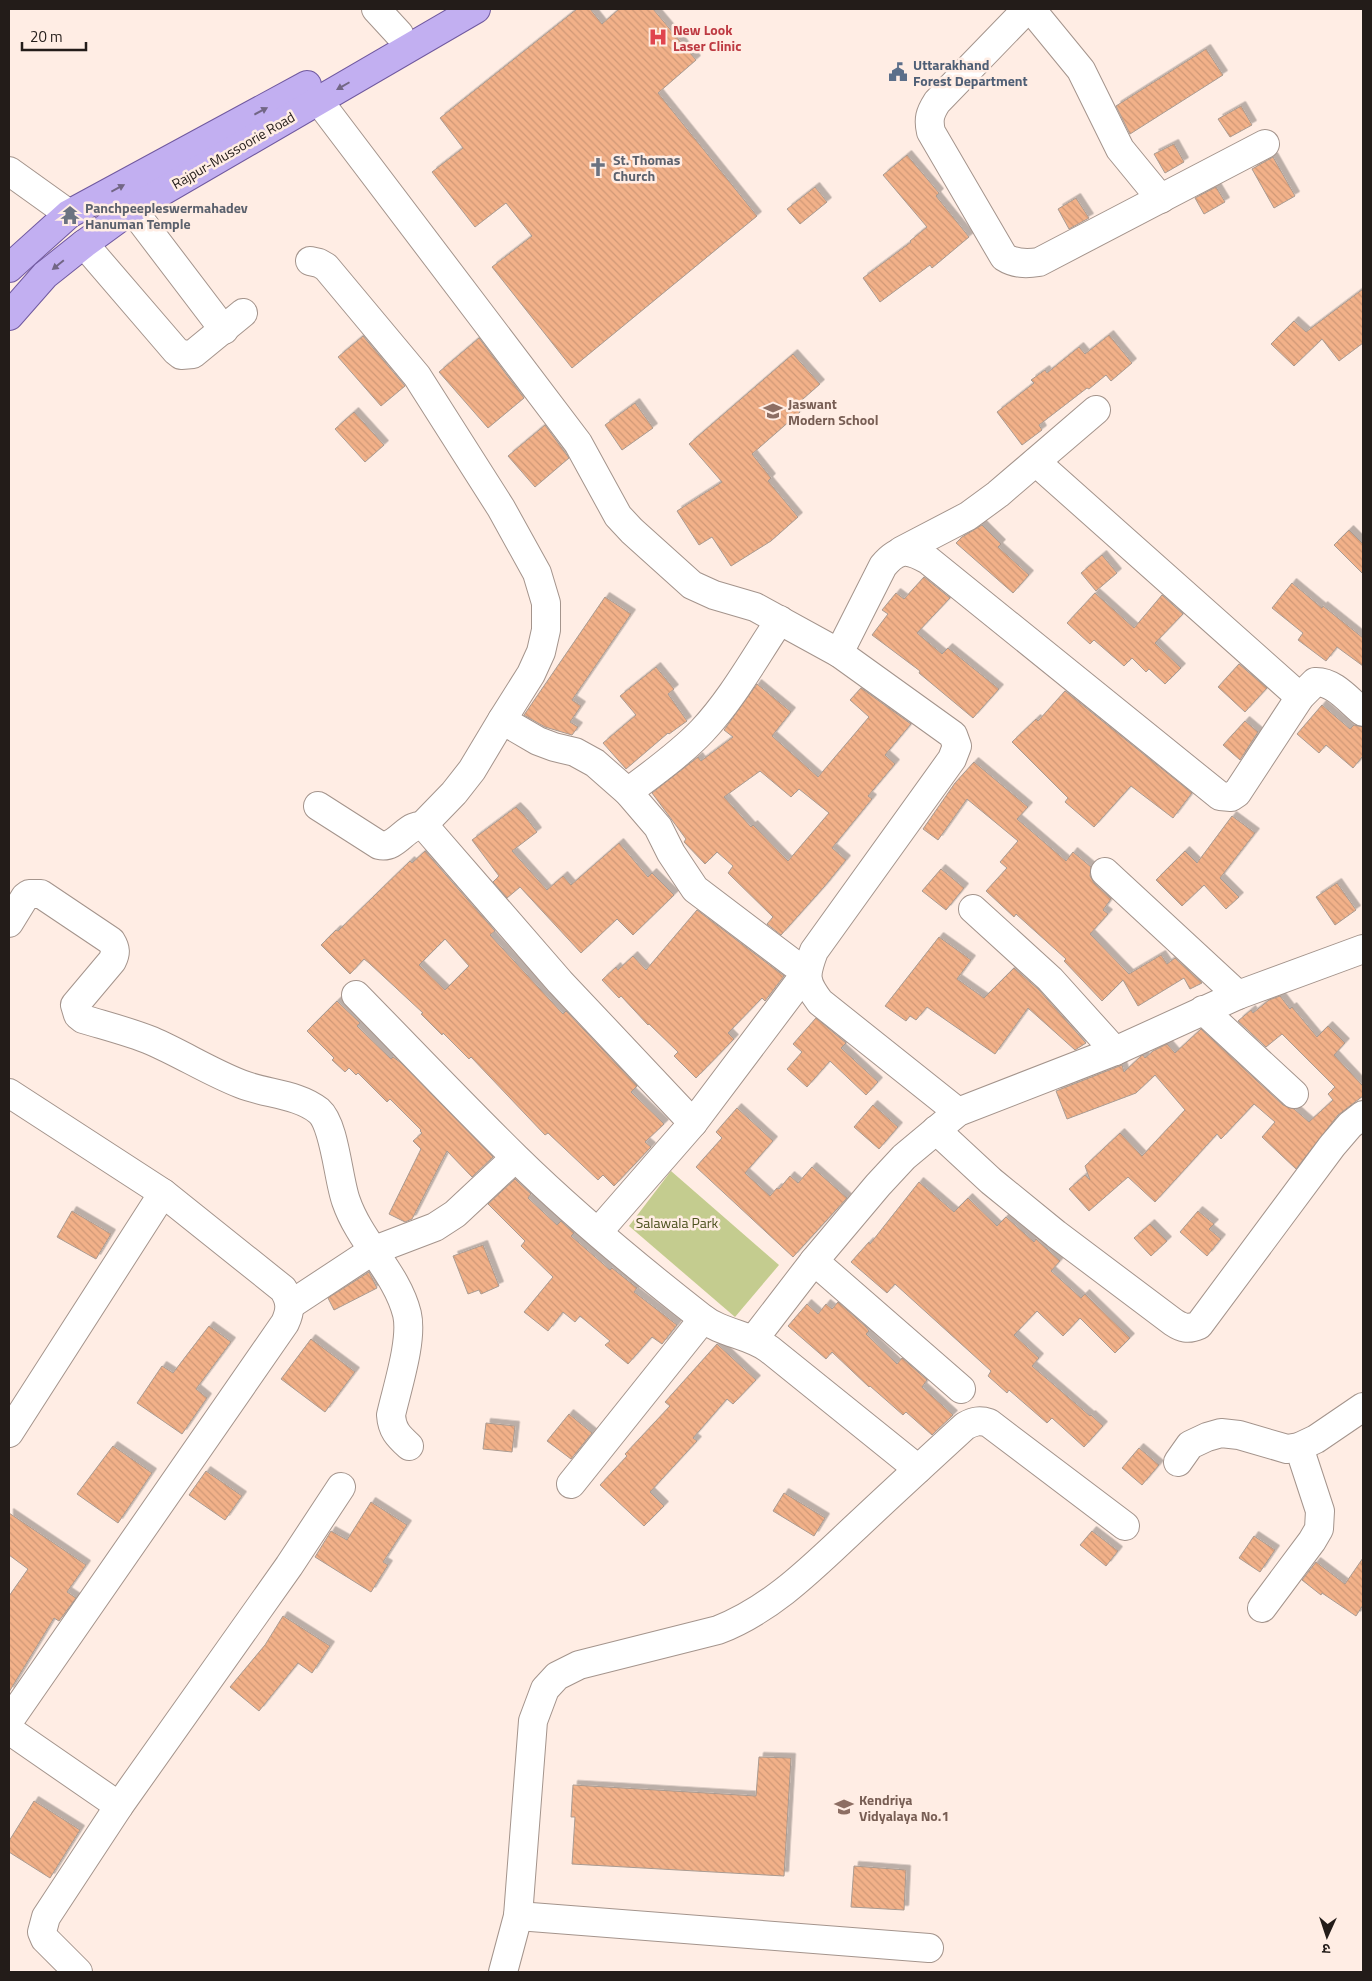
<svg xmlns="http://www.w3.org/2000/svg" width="1372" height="1981" viewBox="0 0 1372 1981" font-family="'Titillium Web','Noto Sans Devanagari',sans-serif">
<defs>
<pattern id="building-back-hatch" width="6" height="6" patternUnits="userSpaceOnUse" patternTransform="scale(1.25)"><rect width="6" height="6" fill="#f2b189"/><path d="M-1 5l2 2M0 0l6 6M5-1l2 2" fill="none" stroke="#cf9876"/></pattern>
<filter id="shadow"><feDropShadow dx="4.5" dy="-4.5" stdDeviation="0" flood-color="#0004"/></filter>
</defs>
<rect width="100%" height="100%" fill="#ffede4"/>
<path fill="#c4cc8f" d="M671 1171 779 1265 735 1317 629 1226Z"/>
<g fill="url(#building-back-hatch)" stroke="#aa9b91" fill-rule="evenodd" filter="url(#shadow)">
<path d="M577 9H590L602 24 619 9H653L696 60 658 93 757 216 572 368 492 267 532 236 506 203 475 227 432 172 463 148 440 118Z"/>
<path d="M1206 49 1223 75 1130 134 1116 106Z"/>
<path d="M1241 106 1252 125 1230 137 1218 119Z"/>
<path d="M1174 144 1184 162 1165 173 1154 154Z"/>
<path d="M907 155 939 193 936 196 969 237 932 268 930 265 880 302 863 278 911 242 910 241 927 227 883 175Z"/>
<path d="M1273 157 1295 196 1274 208 1252 169Z"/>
<path d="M815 187 827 202 800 224 787 209Z"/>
<path d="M1216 187 1225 202 1204 214 1195 198Z"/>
<path d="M1076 198 1089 218 1069 229 1058 209Z"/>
<path d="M1363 289V343L1339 361 1322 339 1294 366 1271 344 1294 321 1306 332Z"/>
<path d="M1109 335 1132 363 1111 381 1106 375 1089 389 1087 388 1039 425 1042 430 1022 445 997 412 1034 383 1031 380 1045 370 1047 373 1079 347 1085 354Z"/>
<path d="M363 336 405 386 381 406 338 357Z"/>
<path d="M479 338 524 398 488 428 439 372Z"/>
<path d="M793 354 820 384 795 406 800 412 752 454 771 478 768 481 798 517 771 541 731 566 712 537 699 545 677 511 722 482 689 444Z"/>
<path d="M635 403 653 428 622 450 605 425Z"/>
<path d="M354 412 384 445 365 462 335 429Z"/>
<path d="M545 425 569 458 535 487 508 456Z"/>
<path d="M982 525 1001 544 998 547 1029 575 1013 593 956 543 962 537Z"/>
<path d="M1349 530 1363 544V574L1334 545Z"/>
<path d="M1102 555 1117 573 1096 591 1081 573Z"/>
<path d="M924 577 950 598 917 633 942 654 948 648 999 689 973 718 919 673 920 671 872 635 888 614 882 610 896 593 904 599Z"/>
<path d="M1292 583 1322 608 1323 606 1363 638V666L1337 647 1326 661 1298 640 1303 633 1272 608Z"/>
<path d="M1095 593 1134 628 1162 595 1183 614 1155 643 1181 668 1165 684 1149 669 1146 672 1132 658 1124 666 1094 640 1090 644 1067 623Z"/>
<path d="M605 597 631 614 572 700 581 706 570 722 578 727 572 735 545 727 524 715Z"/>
<path d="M1239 664 1267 688 1245 712 1218 687Z"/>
<path d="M656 667 674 689 668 694 687 721 669 734 668 733 626 769 603 743 636 715 620 696Z"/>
<path d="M757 684 791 712 772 736 818 777 869 717 850 700 861 688 911 724 885 755 895 764 868 796 872 799 832 848 846 860 824 887 781 935 767 924 773 917 728 873 733 866 717 852 705 864 684 842 686 839 652 793 698 757 701 761 733 737 724 730ZM760 771 791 797 799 789 829 813 788 861 753 825 751 827 724 797Z"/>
<path d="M1065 691 1192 793 1173 818 1131 786 1094 827 1065 802 1068 798 1012 742 1036 719 1038 721Z"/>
<path d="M1322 705 1350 729 1354 725 1363 727V756L1353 768 1326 745 1319 753 1297 734Z"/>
<path d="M1245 721 1258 732 1240 760 1223 745Z"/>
<path d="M974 762 1028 807 1017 819 1066 861 1073 852 1091 867 1090 876 1094 883 1111 899 1103 910 1108 914 1090 934 1129 974 1161 955 1167 964 1175 958 1202 983 1190 989 1184 978 1138 1006 1123 980 1102 1001 1064 961 1066 959 1016 914 1014 917 986 891 1007 868 1000 862 1018 841 967 799 938 840 923 829 955 783Z"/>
<path d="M516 807 524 815 537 832 512 851 547 890 563 876 571 885 619 843 648 877 652 873 674 895 633 935 617 919 581 953 520 887 507 898 493 882 499 876 472 840Z"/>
<path d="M1232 816 1255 833 1220 878 1239 897 1226 909 1204 885 1182 906 1156 880 1185 851 1197 863Z"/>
<path d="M425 851 495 931 490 935 563 1014 566 1011 637 1086 631 1092 664 1124 645 1142 651 1147 614 1186 603 1175 598 1180 548 1133 545 1135 471 1057 469 1059 443 1033 442 1035 421 1014 423 1013 369 963 364 959 350 974 321 945 336 930 338 931 410 861 412 863ZM445 939 469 966 445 990 419 965Z"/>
<path d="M941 869 964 888 946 910 922 891Z"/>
<path d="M1337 883 1356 910 1335 925 1316 897Z"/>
<path d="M697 910 784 976 765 1001 762 998 728 1033 734 1039 696 1078 674 1056 678 1052 649 1024 648 1025 621 996 619 998 602 980 616 967 618 970 633 956 646 970Z"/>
<path d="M939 937 971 960 957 979 984 998 1014 968 1039 990 1086 1043 1075 1050 1028 1008 995 1054 927 1007 916 1020 910 1016 906 1021 885 1006Z"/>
<path d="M1280 996 1290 1009 1292 1007 1317 1037 1328 1026 1345 1043 1334 1055 1363 1086V1096L1338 1115 1296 1169 1262 1137 1275 1122 1254 1104 1221 1139 1217 1134 1155 1202 1128 1177 1089 1211 1069 1189 1085 1175 1090 1180 1085 1166 1120 1133 1142 1156 1185 1110 1155 1075 1136 1093 1067 1119 1056 1091 1122 1065 1124 1072 1141 1056 1143 1055 1145 1058 1153 1051 1167 1044 1175 1053 1201 1029 1283 1105 1294 1109 1309 1122 1333 1100 1328 1094 1335 1087 1282 1034 1266 1047 1238 1021 1251 1010 1253 1013 1269 1000Z"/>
<path d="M337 1001 360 1023 357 1026 391 1059 393 1057 400 1062 493 1157 472 1177 447 1151 412 1219 405 1222 389 1214 421 1149 413 1141 422 1133 420 1131 421 1130 390 1099 387 1102 358 1073 356 1075 349 1068 345 1072 332 1060 334 1058 307 1031Z"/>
<path d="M816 1018 846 1043 841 1048 878 1082 866 1095 830 1061 807 1087 787 1069 802 1052 793 1044Z"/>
<path d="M873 1105 898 1127 879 1149 854 1127Z"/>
<path d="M737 1108 773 1141 745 1173 770 1196 777 1188 779 1189 790 1176 798 1183 812 1167 847 1198 793 1257 696 1167 722 1138 716 1132Z"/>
<path d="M515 1179 531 1194 528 1198 557 1225 561 1221 574 1233 571 1236 610 1270 612 1268 637 1288 634 1292 677 1325 662 1344 652 1337 628 1364 605 1345 610 1341 580 1316 575 1322 563 1312 548 1331 524 1312 553 1277 521 1246 525 1241 488 1204Z"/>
<path d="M919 1182 954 1212 968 1198 997 1226 1006 1217 1034 1242 1036 1239 1060 1261 1051 1271 1081 1298 1085 1294 1130 1338 1115 1353 1080 1318 1063 1336 1037 1311 1014 1335 1039 1358 1032 1366 1090 1416 1091 1415 1103 1426 1084 1447 1052 1418 1047 1423 1009 1390 1007 1393 988 1376 991 1371 895 1284 887 1293 851 1262 869 1242 870 1244Z"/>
<path d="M72 1211 111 1234 96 1259 57 1237Z"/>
<path d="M1198 1211 1214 1224 1209 1229 1221 1239 1207 1256 1180 1232Z"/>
<path d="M1150 1224 1167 1241 1151 1256 1134 1238Z"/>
<path d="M483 1245 499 1286 481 1294 479 1290 468 1294 453 1256Z"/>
<path d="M369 1272 377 1288 334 1310 328 1298Z"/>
<path d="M838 1302 866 1327 869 1331 866 1334 897 1364 902 1358 927 1380 922 1387 953 1415 932 1435 906 1412 903 1415 870 1386 869 1387 832 1352 826 1359 788 1326 807 1304 818 1314 826 1304 832 1309Z"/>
<path d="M209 1326 231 1342 196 1389 207 1398 182 1434 137 1403 162 1366 173 1373Z"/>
<path d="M311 1339 355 1372 325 1412 281 1379Z"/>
<path d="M717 1344 756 1380 733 1404 727 1399 693 1438 697 1441 650 1492 664 1506 644 1526 600 1485 627 1456 625 1454 670 1406 665 1402Z"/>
<path d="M569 1414 592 1433 571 1459 547 1441Z"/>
<path d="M486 1423 515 1426 512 1452 483 1449Z"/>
<path d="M113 1446 152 1473 118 1523 77 1494Z"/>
<path d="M1139 1448 1159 1465 1142 1485 1122 1468Z"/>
<path d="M206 1471 242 1496 225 1520 189 1495Z"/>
<path d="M784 1493 825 1518 814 1536 773 1511Z"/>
<path d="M371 1502 407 1525 383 1562 388 1565 371 1592 315 1557 331 1531 347 1540Z"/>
<path d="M9 1513 86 1565 67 1592 76 1598 59 1621 54 1618 9 1692V1596L28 1569 9 1555Z"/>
<path d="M1092 1531 1118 1551 1106 1566 1080 1545Z"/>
<path d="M1254 1536 1275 1550 1260 1572 1239 1558Z"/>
<path d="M1363 1558V1605L1356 1616 1322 1593 1321 1595 1302 1580 1316 1562 1345 1584Z"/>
<path d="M283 1616 330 1646 312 1673 298 1663 259 1711 230 1687 265 1645Z"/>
<path d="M759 1757 791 1758 784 1876 572 1864 575 1817H571L573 1785 756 1796Z"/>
<path d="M34 1801 80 1830 50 1878 9 1852V1841Z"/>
<path d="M854 1866 906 1870 904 1910 851 1907Z"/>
</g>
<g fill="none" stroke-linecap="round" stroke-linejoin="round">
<g stroke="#a4948c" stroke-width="30">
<g id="minor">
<path d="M376 9 399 34"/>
<path d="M1027 9 937 102C930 113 928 119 931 132L1004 257C1015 264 1026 264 1039 262L1265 144"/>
<path d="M1031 9 1081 70 1120 149 1161 199"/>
<path d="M318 100 578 443 618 516 632 531 692 585 714 595 755 607 839 653 953 735 957 746 952 759 814 951C805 975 804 981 820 1002L958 1112"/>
<path d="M9 171 69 214"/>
<path d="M132 209 224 330"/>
<path d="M84 244 176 351 181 355 193 354 243 313"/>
<path d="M310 261 319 263 326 267 417 376 501 508 537 573 546 603V630L541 652 531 674 502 720 472 770 454 793 422 826"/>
<path d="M1036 462 1300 697"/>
<path d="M901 551 968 516 998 494 1096 410"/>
<path d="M839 653 883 566C899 547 908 549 928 560L1220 796 1231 797 1237 793 1300 697 1315 682C1334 681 1349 701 1363 712"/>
<path d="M502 720 538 741 554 747 575 752 595 763 628 792 658 827 671 853 695 889 806 973 693 1123 598 1232"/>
<path d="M628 792C653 773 680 754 702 731 733 698 755 657 780 620"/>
<path d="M318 806 379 845C399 850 408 817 427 829L560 982 693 1123"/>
<path d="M1105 872 1238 995"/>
<path d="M973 909 1050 979 1115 1051"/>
<path d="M9 923 25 897 29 894H41L111 941C116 949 116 953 112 961L75 1005 78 1015 83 1019C106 1026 130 1032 152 1041 182 1054 210 1072 241 1084 266 1094 298 1094 319 1111 335 1125 338 1179 346 1201 360 1242 397 1273 407 1314 413 1340 397 1388 391 1415 392 1430 398 1436 409 1446"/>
<path d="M356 995C409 1049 461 1104 515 1157 573 1214 637 1267 701 1317 722 1334 749 1334 769 1349L918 1469"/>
<path d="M1203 1010 1294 1094"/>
<path d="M9 1093 163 1193 283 1289C291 1301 291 1310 285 1323L9 1721"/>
<path d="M936 1130 991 1181 1056 1234 1173 1322C1182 1328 1188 1330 1199 1325L1332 1146 1350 1125 1363 1115"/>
<path d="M814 1261 961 1389"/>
<path d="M290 1305 372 1251 435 1227 455 1214 515 1158"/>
<path d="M754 1339 814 1261 878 1185 904 1157 958 1112 1115 1051 1238 995 1363 949"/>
<path d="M9 1433 163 1193"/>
<path d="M1178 1462 1190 1445 1207 1437 1221 1433 1239 1435 1287 1449 1299 1447 1316 1439 1363 1407"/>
<path d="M571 1484 703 1319"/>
<path d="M1262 1608 1312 1541 1319 1529 1320 1511 1299 1447"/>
<path d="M9 1730 119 1806"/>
<path d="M518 1916 929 1948"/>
<path d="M78 1972 45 1939 42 1932 46 1917 119 1806 289 1566 341 1487"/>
<path d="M503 1972 518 1916 533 1721 545 1689 557 1676 579 1665 718 1630C773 1609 815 1565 858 1525 893 1492 929 1459 965 1426 974 1421 980 1420 989 1423L1125 1526"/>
</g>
</g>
<g stroke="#70599f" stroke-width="30">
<g id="major">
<path d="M9 268 69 214 307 85"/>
<path d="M9 316 45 275 84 244 132 209 476 9"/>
</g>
</g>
<use href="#minor" stroke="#fff" stroke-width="28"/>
<use href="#major" stroke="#c2aff1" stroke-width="28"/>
</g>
<defs><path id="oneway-solid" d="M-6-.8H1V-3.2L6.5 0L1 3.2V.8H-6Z" transform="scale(1.25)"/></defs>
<g fill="#726685">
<use href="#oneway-solid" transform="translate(343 86) rotate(150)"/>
<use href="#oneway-solid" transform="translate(261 111) rotate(-28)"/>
<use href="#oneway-solid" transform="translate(118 188) rotate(-28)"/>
<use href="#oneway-solid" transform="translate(58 265) rotate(141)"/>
</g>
<defs>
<g id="hospital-bare" transform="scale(1.5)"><path d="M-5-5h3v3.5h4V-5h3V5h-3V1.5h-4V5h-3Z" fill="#e0444e" stroke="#ffede4" stroke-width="2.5" paint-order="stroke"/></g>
<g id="civic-bare" transform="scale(1.5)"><path d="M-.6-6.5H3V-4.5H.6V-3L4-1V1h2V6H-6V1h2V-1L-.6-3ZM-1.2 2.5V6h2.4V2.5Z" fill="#5c6f8a" stroke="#ffede4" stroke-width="2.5" paint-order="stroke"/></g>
<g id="church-bare" transform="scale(1.5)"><path d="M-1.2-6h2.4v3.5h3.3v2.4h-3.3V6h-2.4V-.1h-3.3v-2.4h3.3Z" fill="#6b7280" stroke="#ffede4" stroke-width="2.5" paint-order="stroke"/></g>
<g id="temple-bare" transform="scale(1.5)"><path d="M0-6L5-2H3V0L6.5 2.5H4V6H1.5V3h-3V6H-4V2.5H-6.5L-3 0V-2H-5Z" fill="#6b7280" stroke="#ffede4" stroke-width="2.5" paint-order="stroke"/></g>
<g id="school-bare" transform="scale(1.5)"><path d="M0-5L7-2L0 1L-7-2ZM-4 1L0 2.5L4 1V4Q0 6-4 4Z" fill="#8d6e63" stroke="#ffede4" stroke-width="2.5" paint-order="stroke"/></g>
</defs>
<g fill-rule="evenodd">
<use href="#hospital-bare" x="658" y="37"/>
<use href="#civic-bare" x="898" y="72"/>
<use href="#church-bare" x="598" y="167"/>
<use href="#temple-bare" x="70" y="215"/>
<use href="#school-bare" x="773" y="411"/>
<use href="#school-bare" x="844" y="1807"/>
</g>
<g text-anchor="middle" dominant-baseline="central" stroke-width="5" stroke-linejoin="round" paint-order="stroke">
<g font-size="14" font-weight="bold" fill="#be3a42" stroke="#ffede4" text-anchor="start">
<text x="673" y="29">New Look<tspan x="673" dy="16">Laser Clinic</tspan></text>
</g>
<g font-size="14" font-weight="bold" fill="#4e5e75" stroke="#ffede4" text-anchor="start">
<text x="913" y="64">Uttarakhand<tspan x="913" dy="16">Forest Department</tspan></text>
</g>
<g font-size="14" fill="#231c19" stroke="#ffede4">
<text transform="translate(233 150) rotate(-30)">Rajpur-Mussoorie Road</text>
</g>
<g font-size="14" font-weight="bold" fill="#5b616d" stroke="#ffede4" text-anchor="start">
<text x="613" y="159">St. Thomas<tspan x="613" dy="16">Church</tspan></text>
<text x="85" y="207">Panchpeepleswermahadev<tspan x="85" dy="16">Hanuman Temple</tspan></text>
</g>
<g font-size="14" font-weight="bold" fill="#785e54" stroke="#ffede4" text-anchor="start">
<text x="788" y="403">Jaswant<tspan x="788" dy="16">Modern School</tspan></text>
<text x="859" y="1799">Kendriya<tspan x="859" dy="16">Vidyalaya No.1</tspan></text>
</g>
<g font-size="14" fill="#4c511e" stroke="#ffede4">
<text x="677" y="1222">Salawala Park</text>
</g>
</g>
<rect width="1372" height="1981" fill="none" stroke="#231c19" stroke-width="20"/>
<g transform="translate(1327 1936) rotate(183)" stroke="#ffede4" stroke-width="4" paint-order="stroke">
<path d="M0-4L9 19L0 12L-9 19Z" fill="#231c19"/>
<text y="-8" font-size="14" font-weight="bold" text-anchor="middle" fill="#231c19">उ</text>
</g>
<path d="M22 42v8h64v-8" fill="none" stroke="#231c19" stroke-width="2.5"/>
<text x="30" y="42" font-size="15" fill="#231c19" stroke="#ffede4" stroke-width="4" paint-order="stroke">20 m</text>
</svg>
